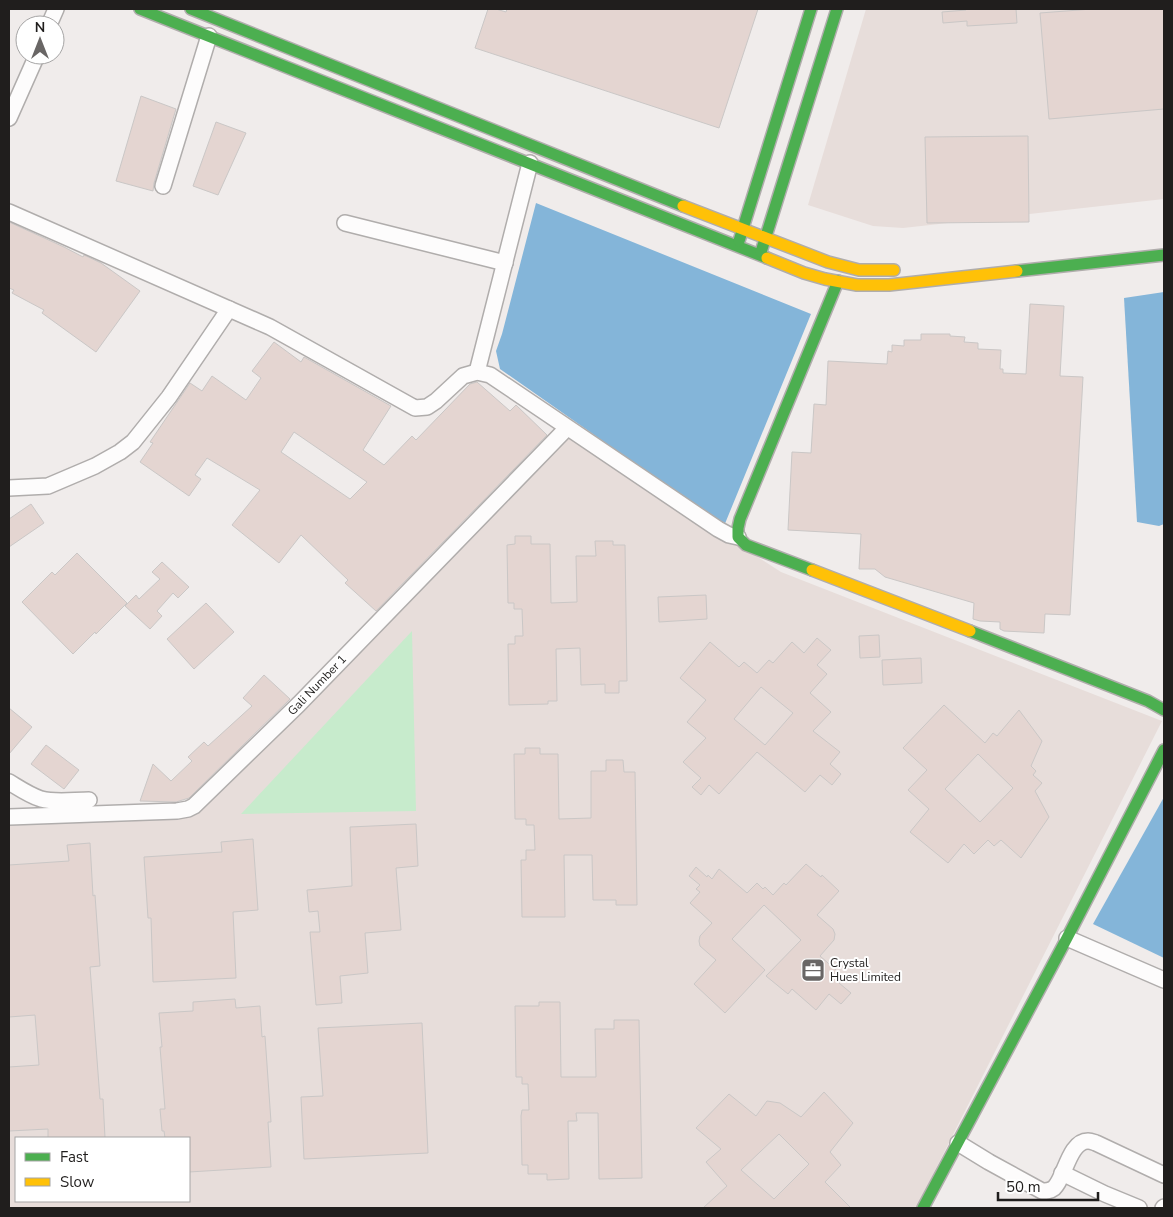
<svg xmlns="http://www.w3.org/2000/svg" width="1173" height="1217" viewBox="0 0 1173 1217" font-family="'Nunito Sans',sans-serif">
<rect width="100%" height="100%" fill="#f0eceb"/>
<g fill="#e7ddda" fill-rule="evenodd">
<path d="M866 9H1164V199L903 228 873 226 808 205Z"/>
<path d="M564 431 781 572 1162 721 916 1208H9V822L195 812ZM16 1138H189V1201H16Z"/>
</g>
<path fill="#c7ebcc" d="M412 631 416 811 241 814Z"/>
<g fill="#84b5d9">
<path d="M536 203 811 314 724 526 500 369 496 351 502 334Z"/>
<path d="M1164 292V524L1159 526 1137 522 1124 298Z"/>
<path d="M1164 797V958L1093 924Z"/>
</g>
<g fill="#e4d5d1" stroke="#cac7c6" fill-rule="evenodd">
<path d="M488 9H496L506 12 507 9H758L719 128 475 48Z"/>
<path d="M966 9H1016L1017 23 967 26V21L943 23 942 12 966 10Z"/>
<path d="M1092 9H1164V109L1049 119 1040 13Z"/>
<path d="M141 96 176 109 154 183 153 191 116 181Z"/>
<path d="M216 122 246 133 218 195 193 186Z"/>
<path d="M1028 136 1029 222 927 223 925 137Z"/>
<path d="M9 222 64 247 83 257 84 255 101 263 140 291 96 352 42 313 44 310 12 293 14 290 9 288Z"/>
<path d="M1030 304 1064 306 1060 376 1083 377 1070 615 1045 614 1044 633 1004 631 1000 629V622L980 621 973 619 974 603 885 577 875 569H859L861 534 788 530 792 452 811 453 814 404 826 405 828 361 887 364 888 351 892 352V345L904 346V340H921V334H950V336L965 337 964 342 978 343V349L1001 350 1000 369H1003V373L1026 374Z"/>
<path d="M274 342 301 362 304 357 391 406 363 450 384 465 412 436 416 440 470 384 477 382 510 411 516 405 547 435 376 611 345 583 348 580 301 535 279 563 232 525 260 490 207 458 195 475 201 479 189 496 140 462 153 443 150 442 190 383 202 391 212 376 246 400 261 378 252 371ZM294 432 367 482 350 499 281 452Z"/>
<path d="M31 504 44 523 9 547V519Z"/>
<path d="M515 536H531V544H550L551 603 577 602 576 556H596L595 541H613V545H625L627 681H619V693H605V684L581 685 580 648 556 649 557 701H548V704L509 705 508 644H515V636H523L522 609H514V603H508L507 545 515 544Z"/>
<path d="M77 553 127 603 96 634 95 632 73 654 22 602 52 572 55 575Z"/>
<path d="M162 562 189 587 178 598 173 593 157 611 162 616 150 629 125 606 136 595 139 599 160 579 152 572Z"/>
<path d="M706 595 707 619 659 622 658 597Z"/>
<path d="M206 603 234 632 194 669 167 639Z"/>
<path d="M879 635 880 657 860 658 859 636Z"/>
<path d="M817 638 831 650 817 665 827 674 810 693 831 712 813 731 840 752 830 764 841 774 832 785 820 775 805 792 757 752 719 794 709 785 701 795 692 787 701 778 683 762 706 738 687 722 706 700 680 678 710 642 739 667 744 662 757 673 769 660 773 663 792 642 804 653ZM761 687 793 713 765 745 734 719Z"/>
<path d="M921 658 922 683 883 685 882 660Z"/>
<path d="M264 675 290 699 189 798 176 802 140 801 153 764 171 781 192 761 188 757 204 742 208 746 252 706 243 698Z"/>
<path d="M944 705 985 743 993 733 997 736 1019 710 1042 741 1031 766 1036 771 1033 775 1042 783 1035 791 1049 817 1021 858 1001 840 994 846 988 840 974 854 964 844 948 863 910 832 929 809 908 790 927 770 903 748ZM978 754 1013 788 980 822 945 789Z"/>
<path d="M9 708 32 727 9 754Z"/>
<path d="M46 745 79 770 64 789 31 764Z"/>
<path d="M525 748H540V754H558L559 819 591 818V771H606V760H623L624 772H635L637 905H616V900H593L592 855H564L565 917H522L521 860H526V850H535L534 825H526V819H515L514 754H525Z"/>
<path d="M416 824 418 866 396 868 401 930 365 933 368 973 340 976 342 1003 316 1005 310 932H320L318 911 309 912 307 890 352 886 350 827Z"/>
<path d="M253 839 258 910 233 912 236 978 153 982 151 918H148L144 857 222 852 221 842Z"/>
<path d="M90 843 93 896 95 895 100 966 90 967 100 1099H103L105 1138H48V1129L9 1131V1067L39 1065 35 1015 9 1017V865L69 861 67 845Z"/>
<path d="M806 864 821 877 822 875 839 891 817 915 833 929 835 934 834 940 820 956 844 977 839 983 851 993 841 1004 829 994 816 1010 792 989 788 994 766 976 801 940 764 905 732 939 765 970 725 1013 694 984 716 960 700 946 699 941 700 936 712 923 690 903 700 892 696 889 700 885 689 876 696 867 707 877 708 875 712 879 719 869 747 893 757 883 763 889 765 887 773 895 784 883 786 885Z"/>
<path d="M235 999 236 1008 260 1006 262 1037 265 1036 271 1122H268L271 1167 189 1172V1138H165L164 1131H162L160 1109H165L160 1047H162L159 1013 193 1011V1002Z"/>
<path d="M539 1002H560L561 1077H596L595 1029H614V1020H639L642 1178 599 1179 598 1113H576L577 1121H568L569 1179 547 1180V1174H528V1165H522L521 1116 522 1110H529L528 1084H522V1077H516L515 1006H539Z"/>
<path d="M422 1023 428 1153 304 1159 301 1097 323 1096 318 1028Z"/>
<path d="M824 1092 853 1123 830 1152 841 1165 825 1182 851 1208H703L727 1186 706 1162 721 1149 696 1128 729 1094 756 1116 767 1101 780 1103 801 1117ZM779 1134 809 1164 774 1199 741 1170Z"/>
</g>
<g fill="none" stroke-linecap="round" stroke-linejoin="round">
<g stroke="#b0adac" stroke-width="18">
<g id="street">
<path d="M49 25 56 9"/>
<path d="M9 118 37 55"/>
<path d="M163 186 209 36"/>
<path d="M9 212 270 327 415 408 427 407 436 401 463 376 477 372 490 375 718 529 729 535 738 537"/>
<path d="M345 223 505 263"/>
<path d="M477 372 530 163"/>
<path d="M9 488 48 486 95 466 120 452 133 442 169 397 229 309"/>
<path d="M9 782C19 788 29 795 41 799 56 803 74 800 89 800"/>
<path d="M9 817 177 811 188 809 194 806 299 704 567 428"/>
<path d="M1067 938 1164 980"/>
<path d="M958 1143 989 1162 1042 1191C1047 1191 1050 1191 1054 1188 1065 1178 1069 1141 1088 1141 1091 1141 1093 1142 1096 1143L1164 1175"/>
<path d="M1062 1173 1105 1194 1139 1208"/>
<path d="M1163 1208 1164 1207"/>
</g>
</g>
<g stroke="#b0adac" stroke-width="14">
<g id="fast">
<path d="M140 9 767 258"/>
<path d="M191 9 683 206"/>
<path d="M739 241 811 9"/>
<path d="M761 252 837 9"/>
<path d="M1017 271 1164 255"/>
<path d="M812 570 746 545 738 537V528L740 519 838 281"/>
<path d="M970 631 1148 701 1164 710"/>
<path d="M923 1208 1067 938 1164 750"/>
</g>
</g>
<g stroke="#b0adac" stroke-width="14">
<g id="slow">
<path d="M683 206 828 262 859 270H894"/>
<path d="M767 258 804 273 825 279 857 285H889L1017 271"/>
<path d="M812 570 970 631"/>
</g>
</g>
<use href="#street" stroke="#fdfcfc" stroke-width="15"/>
<use href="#fast" stroke="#4caf50" stroke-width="11"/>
<use href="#slow" stroke="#ffc107" stroke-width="11"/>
</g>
<defs>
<g id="office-square" transform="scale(1.25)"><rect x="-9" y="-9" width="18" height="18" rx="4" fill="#696665" stroke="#fff"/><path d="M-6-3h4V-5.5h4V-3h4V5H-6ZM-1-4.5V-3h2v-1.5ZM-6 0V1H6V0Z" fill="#fff"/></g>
</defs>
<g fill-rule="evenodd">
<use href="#office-square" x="813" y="970"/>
</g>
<g text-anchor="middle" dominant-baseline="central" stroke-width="4" stroke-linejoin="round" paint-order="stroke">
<g font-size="12" fill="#201e1d" stroke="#fff">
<text transform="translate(317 685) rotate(-46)">Gali Number 1</text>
</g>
<g font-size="12" fill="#201e1d" stroke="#fff" text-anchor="start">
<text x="830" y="963">Crystal<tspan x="830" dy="14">Hues Limited</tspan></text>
</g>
</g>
<rect width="1173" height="1217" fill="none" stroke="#201e1d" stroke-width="20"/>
<rect x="15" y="1137" width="175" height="65" fill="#ffffff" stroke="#a6a5a5"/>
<rect x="25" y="1153" width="25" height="8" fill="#4caf50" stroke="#a6a5a5"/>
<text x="60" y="1162" font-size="15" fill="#201e1d">Fast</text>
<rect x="25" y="1178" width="25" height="8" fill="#ffc107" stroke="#a6a5a5"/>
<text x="60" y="1187" font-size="15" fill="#201e1d">Slow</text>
<g transform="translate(40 40)"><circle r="24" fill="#ffffff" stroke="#a6a5a5"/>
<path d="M0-4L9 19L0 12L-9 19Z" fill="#696665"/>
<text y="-8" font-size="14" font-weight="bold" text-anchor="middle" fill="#201e1d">N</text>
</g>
<path d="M998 1192v8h100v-8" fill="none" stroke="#201e1d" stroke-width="2.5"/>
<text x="1006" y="1192" font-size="15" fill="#201e1d" stroke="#ffffff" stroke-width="4" paint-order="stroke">50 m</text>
</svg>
